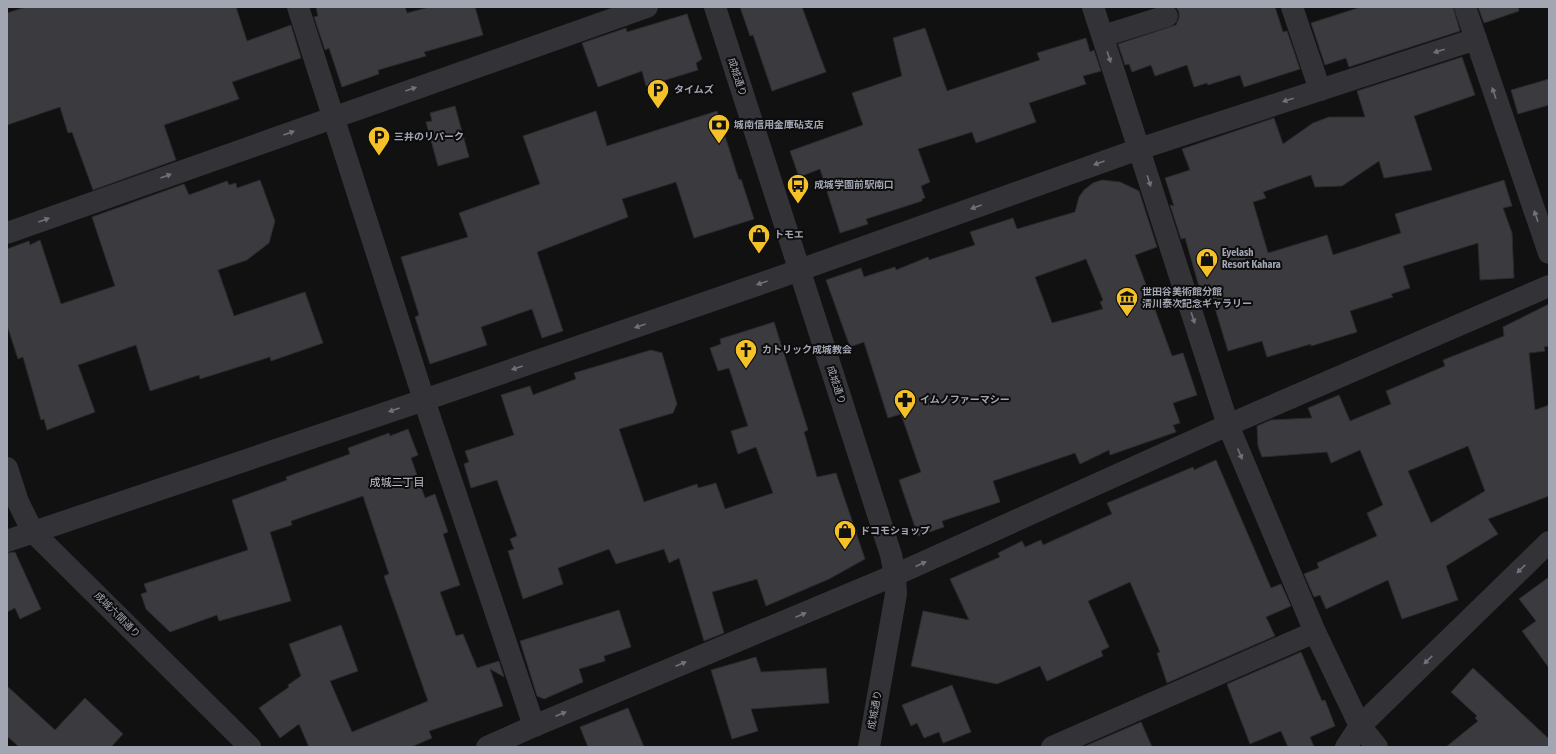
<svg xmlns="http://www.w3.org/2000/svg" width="1556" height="754" viewBox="0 0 1556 754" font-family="'Fira Sans Condensed','Noto Sans JP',sans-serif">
<rect width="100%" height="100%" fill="#111112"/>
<g fill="#3b3b3f" stroke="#2b2b2e" fill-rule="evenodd">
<path d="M26 7H236L247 41 291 25 301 58 232 82 239 99 164 125 176 160 93 190 72 132 68 133 60 107 7 125V13Z"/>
<path d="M316 7H405L407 13 430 7H475L483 35 424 52 426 56 378 70 379 74 342 87 329 48 325 50 314 17 318 16Z"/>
<path d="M740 7H802L826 72 772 91 753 35 750 36Z"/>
<path d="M1176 7H1275L1283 32 1287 31 1300 69 1244 87 1240 75 1208 85 1207 83 1194 87 1187 65 1155 76 1151 65 1132 72 1129 64 1125 65 1118 44 1176 25 1179 18V12Z"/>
<path d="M1361 7H1453L1460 31 1349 67 1346 58 1325 65 1311 23Z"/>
<path d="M1478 7H1518L1519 11 1484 23Z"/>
<path d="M687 14 702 59 696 63 698 70 646 86 642 71 598 87 582 43 626 28 627 32Z"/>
<path d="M925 28 947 91 1040 60 1037 53 1086 38 1090 52 1094 50 1101 71 1083 76 1086 84 1029 103 1036 122 976 143 972 132 918 149 930 182 921 186 925 198 922 199V201L866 219 868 224 840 233 820 169 799 177 790 151 863 125 852 93 902 76 893 38Z"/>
<path d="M1462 57 1475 95 1414 116 1432 170 1384 178 1379 161 1342 186 1315 187 1311 175 1263 192 1266 198 1253 202 1268 253 1327 235 1333 255 1401 233 1395 214 1504 180 1512 206 1503 208 1512 233 1514 278 1480 280 1478 243 1403 266 1410 288 1391 294 1393 297 1350 311 1357 332 1311 346V344L1267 357 1262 341 1228 351 1211 295 1202 297 1185 238 1181 239 1170 205 1174 206 1165 178 1190 170 1182 149 1274 118 1283 144 1313 123 1329 117H1365L1357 91Z"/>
<path d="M1549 79V105L1518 114 1511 90Z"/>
<path d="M455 106 469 157 438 166 426 122 432 121 430 113Z"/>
<path d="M596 111 607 146 717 111 739 180 741 179 754 219 694 238 676 182 622 199 628 217 537 252 563 331 542 338 532 309 481 327 487 345 430 364 415 317 419 315 401 257 468 237 459 213 540 184 523 136Z"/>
<path d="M260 180 275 221 269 243 247 260 218 270 234 316 305 292 323 343 271 361 270 357 200 379 199 375 150 391 136 345 78 365 95 412 47 430 44 419 41 420 23 357 18 359 7 325V249L29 241 30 245 40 240 61 304 115 286 92 217 184 184 189 195 227 181 229 185 236 183 237 188Z"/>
<path d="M1102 180 1120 182 1139 191 1157 247 1135 255 1172 356 1183 353 1197 395 1173 403 1180 423 1173 425 1176 432 1110 455 1109 450 1080 464 1075 453 993 481 1000 502 942 521 944 527 918 536 899 480 921 472 901 414 888 418 864 342 850 347 826 280 861 268 864 277 895 267 896 270 928 257 929 260 975 245 970 232 1013 218 1017 229 1075 212 1079 197 1084 190 1093 183ZM1086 259 1103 300 1100 302 1103 309 1052 323 1035 277Z"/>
<path d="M1549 304V346L1544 347 1545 351 1529 353 1535 410 1549 405V496L1488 519 1498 534 1446 566 1458 600 1402 619 1388 580 1326 609 1320 595 1314 597 1304 574 1319 568 1317 563 1377 536 1367 513 1383 505 1360 450 1331 463 1327 452 1262 457 1258 446 1257 426 1271 420 1312 418 1308 408 1339 395 1350 421 1391 404 1386 391 1445 366 1443 360 1504 336 1503 327ZM1468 446 1485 491 1431 523 1408 471Z"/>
<path d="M774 322 808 430 804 432 817 477 836 473 865 559 829 579 766 606 757 579 712 592 724 633 704 641 679 558 669 563 664 549 616 564 609 549 558 568 563 584 523 599 508 551 514 549 510 539 517 536 497 480 471 488 464 464 469 462 465 451 514 435 501 395 530 386 533 395 576 379 574 373 651 350 662 353 677 404 673 413 619 429 644 502 697 484 698 488 716 483 725 509 773 493 756 447 738 454 731 431 748 426 729 368 718 371 710 348 721 344 720 339Z"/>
<path d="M408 429 418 455 411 458 425 498 435 494 448 532 443 534 460 585 440 592 456 636 463 634 477 668 499 661 504 677 490 669 503 706 429 731 432 738 411 747H309L299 724 280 738 259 708 289 687 288 685 301 676 289 644 341 625 358 671 330 681 352 732 428 701 384 576 389 574 363 496 291 521 292 525 270 532 291 601 219 621 217 615 170 632 146 609 141 594 147 592 144 584 248 550 232 500 287 480 286 477 350 454 348 448 389 433 390 436Z"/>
<path d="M1216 460 1271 588 1281 584 1291 606 1266 617 1275 636 1167 683 1157 653 1160 652 1130 582 1088 601 1109 647 1101 651 1103 656 1047 681 1040 666 997 684 911 666 923 611 969 620 950 579 1000 557 998 553 1022 541 1025 547 1041 540 1043 545 1112 514 1107 503 1193 467 1194 470Z"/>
<path d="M15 552 41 609 20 619 15 608 7 612V553Z"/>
<path d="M1549 577V668L1522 631 1536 621 1519 599Z"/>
<path d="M619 610 631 647 604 656 605 661 579 669 583 682 544 699 537 696 520 641Z"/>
<path d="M1301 652 1322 701 1325 700 1335 726 1310 737 1314 747H1288L1281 731 1250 744 1227 684Z"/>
<path d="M756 657 761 672 826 668 829 703 751 709 758 731 732 739 711 670Z"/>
<path d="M1473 668 1549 739V747H1446L1478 721 1475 718 1477 716 1451 692Z"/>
<path d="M952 685 971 732 943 743 939 732 924 738 917 723 911 726 902 705Z"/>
<path d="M7 686 55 730 85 698 123 734 111 747H19L7 736Z"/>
<path d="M628 708 644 747H588L580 727Z"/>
<path d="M1141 722 1152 747H1083Z"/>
</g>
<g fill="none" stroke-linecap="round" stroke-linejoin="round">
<g stroke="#323237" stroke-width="22">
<path d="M298 7 424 400 534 726"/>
<path d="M715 7 891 555 895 575 896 594 869 747"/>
<path d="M1093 7 1228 425 1315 632 1360 726 1377 747"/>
<path d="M1292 7 1320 90"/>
<path d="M1465 7 1549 253"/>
<path d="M1103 36 1167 16"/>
<path d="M7 233 647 7"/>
<path d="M7 468 18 502 33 532 250 747"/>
<path d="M7 541 424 400 777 278 1139 149 1476 39"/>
<path d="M487 747 534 726 895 575 1228 425 1549 286"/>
<path d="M1052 747 1315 632"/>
<path d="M1346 747 1360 726 1549 542"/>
</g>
</g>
<defs><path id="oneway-solid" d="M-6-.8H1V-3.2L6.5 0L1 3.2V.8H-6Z"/></defs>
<g fill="#70727b">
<use href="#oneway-solid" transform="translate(1439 51) rotate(162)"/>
<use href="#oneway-solid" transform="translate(1109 57) rotate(72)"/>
<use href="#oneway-solid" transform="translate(411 89) rotate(-19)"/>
<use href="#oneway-solid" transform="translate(1494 93) rotate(-109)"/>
<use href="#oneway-solid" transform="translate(1288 100) rotate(162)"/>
<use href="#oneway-solid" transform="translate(289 133) rotate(-20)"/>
<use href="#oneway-solid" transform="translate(1099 163) rotate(160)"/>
<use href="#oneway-solid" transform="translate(166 176) rotate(-20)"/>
<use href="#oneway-solid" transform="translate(1149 181) rotate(72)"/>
<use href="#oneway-solid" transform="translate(976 207) rotate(160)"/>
<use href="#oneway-solid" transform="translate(1536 216) rotate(-109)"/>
<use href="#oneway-solid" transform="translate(44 220) rotate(-20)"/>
<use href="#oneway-solid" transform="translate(762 283) rotate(161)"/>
<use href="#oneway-solid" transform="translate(1193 318) rotate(72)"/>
<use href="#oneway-solid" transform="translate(640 326) rotate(161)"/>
<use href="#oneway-solid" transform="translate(517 368) rotate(161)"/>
<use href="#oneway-solid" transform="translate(394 410) rotate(161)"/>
<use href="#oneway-solid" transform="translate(1240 454) rotate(67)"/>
<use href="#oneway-solid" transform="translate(921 564) rotate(-24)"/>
<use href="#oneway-solid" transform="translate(1521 569) rotate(136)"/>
<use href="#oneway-solid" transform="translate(801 615) rotate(-23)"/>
<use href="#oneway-solid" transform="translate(1428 660) rotate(136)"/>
<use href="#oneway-solid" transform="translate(681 664) rotate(-23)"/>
<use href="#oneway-solid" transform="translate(561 714) rotate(-23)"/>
</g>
<defs>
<g id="parking-pin" transform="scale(1.15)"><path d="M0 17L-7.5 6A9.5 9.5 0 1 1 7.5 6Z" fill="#f4c228" stroke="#0c0c0d"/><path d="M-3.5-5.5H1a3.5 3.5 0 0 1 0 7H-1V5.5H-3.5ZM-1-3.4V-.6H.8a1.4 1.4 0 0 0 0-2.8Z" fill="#111"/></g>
<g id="bank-pin" transform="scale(1.15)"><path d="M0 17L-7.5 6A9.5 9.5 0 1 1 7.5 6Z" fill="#f4c228" stroke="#0c0c0d"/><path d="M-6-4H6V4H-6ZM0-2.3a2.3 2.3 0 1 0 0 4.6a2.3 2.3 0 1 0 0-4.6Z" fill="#111"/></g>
<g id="bus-pin" transform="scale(1.15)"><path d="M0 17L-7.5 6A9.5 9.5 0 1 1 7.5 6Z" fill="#f4c228" stroke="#0c0c0d"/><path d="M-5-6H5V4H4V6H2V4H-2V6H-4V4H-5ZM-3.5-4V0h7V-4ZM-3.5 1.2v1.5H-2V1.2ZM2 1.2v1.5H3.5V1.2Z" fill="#111"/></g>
<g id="shop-pin" transform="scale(1.15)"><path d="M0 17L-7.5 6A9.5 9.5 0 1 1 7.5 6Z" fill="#f4c228" stroke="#0c0c0d"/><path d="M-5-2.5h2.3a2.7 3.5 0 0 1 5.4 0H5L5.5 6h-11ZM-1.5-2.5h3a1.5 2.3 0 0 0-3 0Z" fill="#111"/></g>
<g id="museum-pin" transform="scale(1.15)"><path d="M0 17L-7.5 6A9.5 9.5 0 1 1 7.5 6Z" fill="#f4c228" stroke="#0c0c0d"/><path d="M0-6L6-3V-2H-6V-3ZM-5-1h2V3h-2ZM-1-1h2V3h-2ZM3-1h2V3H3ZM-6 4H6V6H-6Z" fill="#111"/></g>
<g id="church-pin" transform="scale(1.15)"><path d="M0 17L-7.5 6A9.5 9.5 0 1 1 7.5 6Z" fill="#f4c228" stroke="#0c0c0d"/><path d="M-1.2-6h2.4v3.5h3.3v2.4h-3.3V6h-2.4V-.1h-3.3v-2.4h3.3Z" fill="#111"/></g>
<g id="pharmacy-pin" transform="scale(1.15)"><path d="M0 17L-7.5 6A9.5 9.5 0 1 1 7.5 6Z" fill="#f4c228" stroke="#0c0c0d"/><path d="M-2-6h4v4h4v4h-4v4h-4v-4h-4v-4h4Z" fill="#111"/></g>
</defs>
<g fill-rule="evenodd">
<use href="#parking-pin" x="658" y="90"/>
<use href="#bank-pin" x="719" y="125"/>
<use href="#parking-pin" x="379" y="137"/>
<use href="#bus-pin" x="798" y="185"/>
<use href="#shop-pin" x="759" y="235"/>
<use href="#shop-pin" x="1207" y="259"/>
<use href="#museum-pin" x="1127" y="298"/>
<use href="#church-pin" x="746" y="350"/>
<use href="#pharmacy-pin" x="905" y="400"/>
<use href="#shop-pin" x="845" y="531"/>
</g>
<g text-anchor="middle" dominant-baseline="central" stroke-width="4" stroke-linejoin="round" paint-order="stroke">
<g font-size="10" fill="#a2a6b3" stroke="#0c0c0d">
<text transform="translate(737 77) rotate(72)">成城通り</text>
<text transform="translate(836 385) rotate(72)">成城通り</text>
<text transform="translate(117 615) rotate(45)">成城六間通り</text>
<text transform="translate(875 710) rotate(-80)">成城通り</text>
</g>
<g font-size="10" font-weight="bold" fill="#a2a6b3" stroke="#0c0c0d" text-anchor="start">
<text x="674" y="90">タイムズ</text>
<text x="734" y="125">城南信用金庫砧支店</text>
<text x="394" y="137">三井のリパーク</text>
<text x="814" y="185">成城学園前駅南口</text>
<text x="774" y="235">トモエ</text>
<text x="1222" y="253">Eyelash<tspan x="1222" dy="12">Resort Kahara</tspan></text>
<text x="1142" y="292">世田谷美術館分館<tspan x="1142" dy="12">清川泰次記念ギャラリー</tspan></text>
<text x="762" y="350">カトリック成城教会</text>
<text x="920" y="400">イムノファーマシー</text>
<text x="860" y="531">ドコモショップ</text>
</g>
<g font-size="11" fill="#c3c5cf" stroke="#0c0c0d">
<text x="397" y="482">成城二丁目</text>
</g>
</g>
<rect width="1556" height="754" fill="none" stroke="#a2a6b3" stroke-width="16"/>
</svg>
